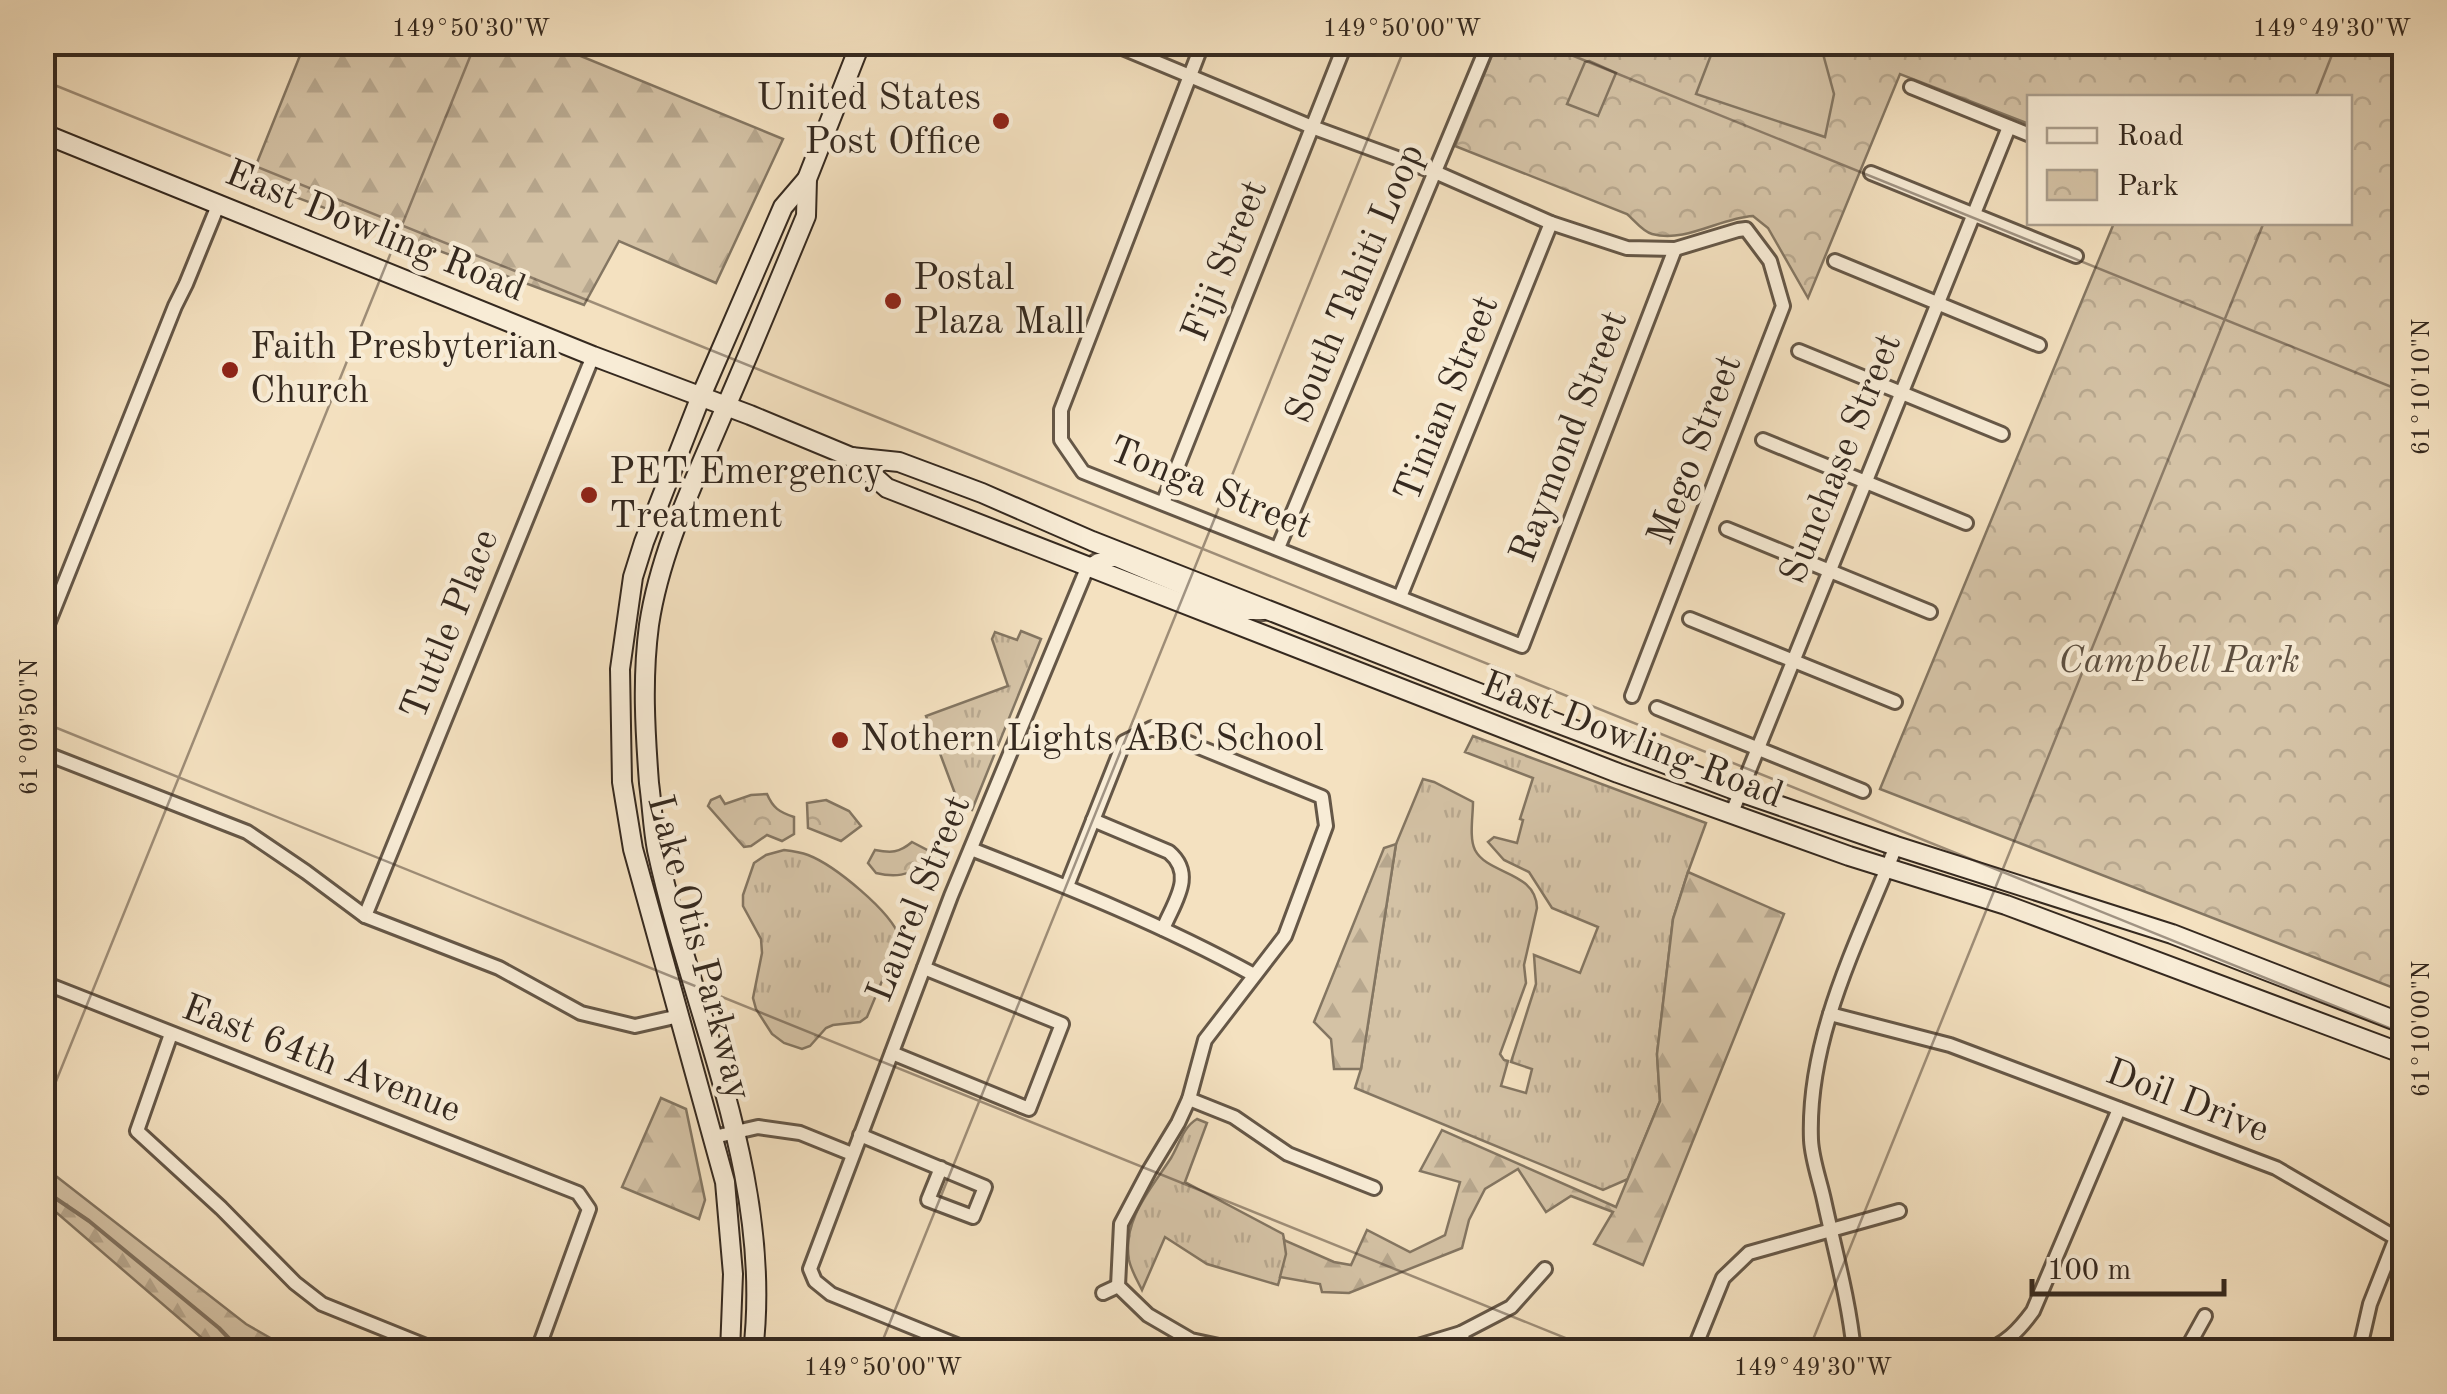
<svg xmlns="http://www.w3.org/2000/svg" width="2447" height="1394" viewBox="0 0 2447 1394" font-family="'Old Standard TT',serif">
<defs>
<pattern id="grass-tufts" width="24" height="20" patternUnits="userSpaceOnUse" patternTransform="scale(2.5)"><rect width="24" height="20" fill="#d4c2a5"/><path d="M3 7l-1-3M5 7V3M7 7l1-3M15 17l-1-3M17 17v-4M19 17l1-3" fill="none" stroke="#b7a78e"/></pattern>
<pattern id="forest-firs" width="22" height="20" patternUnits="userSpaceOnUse" patternTransform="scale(2.5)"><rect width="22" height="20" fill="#d4c2a5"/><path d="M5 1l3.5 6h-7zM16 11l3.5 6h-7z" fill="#b7a78e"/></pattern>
<pattern id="park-crowns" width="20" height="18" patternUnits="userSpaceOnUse" patternTransform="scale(2.5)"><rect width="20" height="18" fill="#d4c2a5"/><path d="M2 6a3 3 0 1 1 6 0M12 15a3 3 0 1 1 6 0" fill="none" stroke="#b7a78e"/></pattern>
</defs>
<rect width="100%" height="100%" fill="#f4e1c0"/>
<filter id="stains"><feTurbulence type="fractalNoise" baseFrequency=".002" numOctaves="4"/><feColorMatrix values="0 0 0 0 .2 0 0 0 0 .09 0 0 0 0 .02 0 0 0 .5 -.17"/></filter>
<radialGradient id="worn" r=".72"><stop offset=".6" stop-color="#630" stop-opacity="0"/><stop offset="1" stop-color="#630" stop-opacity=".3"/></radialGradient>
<g fill="url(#grass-tufts)" stroke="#847662" stroke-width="2.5">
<path d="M1021 631 1041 639 972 810 960 807 926 716 1008 686 992 639 995 632 1017 640Z"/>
<path d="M1473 736 1706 823 1688 872 1673 919 1657 1054 1660 1101 1628 1179 1603 1190 1355 1088 1361 1069 1396 844 1423 779 1434 782 1473 802C1473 816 1469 838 1475 850 1488 875 1536 871 1537 908L1524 965 1526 983 1500 1054 1504 1060 1508 1061 1501 1086 1526 1093 1532 1069 1511 1062 1536 984 1534 955 1580 973 1598 927 1552 908 1529 872 1504 860 1488 842 1494 837 1517 843 1523 820 1520 819 1533 778 1465 752Z"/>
<path d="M784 850C792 851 800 852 808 855 834 865 891 911 900 938L867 1017 860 1022 833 1025 826 1028 810 1046 802 1049 784 1043 772 1034 756 1009 753 998 762 953 761 939 743 906V895L754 863 766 855Z"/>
<path d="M1197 1119 1207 1123 1185 1182 1283 1234 1287 1254 1278 1285 1207 1264 1165 1237 1142 1290C1137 1280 1131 1270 1129 1260 1122 1220 1151 1189 1171 1158 1179 1145 1183 1127 1197 1119Z"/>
</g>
<g fill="url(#forest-firs)" stroke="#847662" stroke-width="2.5">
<path d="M305 43H549L783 139 716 283 619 241 584 305 250 180Z"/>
<path d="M1396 844 1361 1069H1334L1331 1039 1314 1022 1384 848Z"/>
<path d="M1688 872 1784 914 1643 1265 1594 1244 1613 1212 1571 1196 1546 1212 1518 1169 1485 1189 1469 1220 1462 1248 1349 1293 1322 1292 1320 1284 1280 1277 1286 1254 1284 1240 1334 1262 1351 1265 1367 1230 1410 1252 1445 1235 1460 1182 1420 1171 1442 1130 1616 1207 1660 1101 1657 1054 1673 919Z"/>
<path d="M661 1098 686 1109 705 1200 699 1219 622 1187Z"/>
<path d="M43 1166 246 1324 293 1351H217L43 1201Z"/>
</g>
<g fill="url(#park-crowns)" stroke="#847662" stroke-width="2.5">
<path d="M1497 43H2404V992L1880 789 2114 223 2350 222V98H2030L2029 124 1900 74 1808 298 1768 228 1753 216C1720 218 1686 243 1652 234 1643 232 1634 220 1627 214L1455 146Z"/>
<path d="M767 794C773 808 779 812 794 817V834L782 841 767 835 751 846 744 847 708 806 711 800 720 796 725 804 751 795Z"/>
<path d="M826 800 849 811 861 826 841 841 808 828 807 803Z"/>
<path d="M912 842 929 851 925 865C907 875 896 878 876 873L868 863 875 850C891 853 899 853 912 842Z"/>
</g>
<g fill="#d4c2a5" stroke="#847662" stroke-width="2.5">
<path d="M1716 42 1820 43 1834 94 1825 137 1696 94Z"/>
<path d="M1589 61 1616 73 1598 116 1567 104 1585 62Z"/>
</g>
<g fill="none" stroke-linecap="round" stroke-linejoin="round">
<path stroke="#81725f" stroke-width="4" d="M42 1189 89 1221 219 1328 242 1352"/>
<g stroke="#655747" stroke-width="18">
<g id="minor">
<path d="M1108 42 1312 127 1435 172 1551 223 1627 248 1675 249 1738 230 1746 229 1770 261 1783 306 1632 696"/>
<path d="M1203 42 1061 410V440L1083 472 1522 646 1675 249"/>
<path d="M1911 87 2030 135"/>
<path d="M1871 173 2076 256"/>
<path d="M1835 261 2039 345"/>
<path d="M1799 351 2002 434"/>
<path d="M1763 440 1966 523"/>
<path d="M1163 503 1346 42"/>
<path d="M1727 529 1930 612"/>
<path d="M1278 548 1489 42"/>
<path d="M1400 597 1551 223"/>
<path d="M1690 619 1895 702"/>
<path d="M42 639 175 306 186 284 219 203"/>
<path d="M1657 708 1863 791"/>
<path d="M42 752 247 832 306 872 365 916 499 968 581 1013 635 1026 679 1016"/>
<path d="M1731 815 2009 127"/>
<path d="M1093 820 1169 852C1196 875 1174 902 1163 929"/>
<path d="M971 849C1068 887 1163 925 1254 975"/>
<path d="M1067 886 1124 742 1152 728 1322 797 1326 826 1285 936 1205 1040 1189 1099 1178 1123 1149 1171 1121 1224 1118 1286 1148 1315 1191 1340 1247 1352"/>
<path d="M365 916 593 356"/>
<path d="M42 982 578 1193 589 1209 537 1352"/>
<path d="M1830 1014 1950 1045 2276 1168 2396 1238 2370 1304 2359 1352"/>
<path d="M171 1034 137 1131 221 1208 295 1283 322 1304 441 1352"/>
<path d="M892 1053 1029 1109 1062 1024 924 968"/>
<path d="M1189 1099 1234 1117 1288 1154 1374 1188"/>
<path d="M860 1135 985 1187 973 1217 928 1200 941 1168"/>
<path d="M714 1137 758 1127 800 1133 852 1154"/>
<path d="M1103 1293 1118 1286"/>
<path d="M1461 1333 1467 1352"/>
<path d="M42 1348 47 1352"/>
<path d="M974 1352 831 1294 815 1281 810 1269 951 896 1088 566 1098 560H1116L1230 608 1245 613H1264"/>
<path d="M1398 1352 1461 1333 1511 1307 1545 1269"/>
<path d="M1693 1352 1723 1278 1749 1253 1899 1211"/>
<path d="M1854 1352C1849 1300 1835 1251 1824 1200 1820 1181 1812 1160 1811 1140 1807 1036 1859 940 1896 846"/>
<path d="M1982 1352C2005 1345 2019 1330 2033 1311L2119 1109"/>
<path d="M2185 1352 2205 1316"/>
</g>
</g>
<g stroke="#35291f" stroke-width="22">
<g id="secondary">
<path d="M42 133 593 356 750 415 851 457 899 462 982 493 1092 541 1517 708 1740 792 1896 846 2172 934 2404 1024"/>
<path d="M852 457 887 488 1618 773 1849 856 2006 905 2404 1054"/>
<path d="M730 1352 733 1274 725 1182 633 849 622 782 620 669 633 577 644 542 701 396 783 207 807 179"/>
<path d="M753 1352C774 1177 693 1017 657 850 653 829 652 805 649 783 645 730 642 678 649 625 660 551 695 480 724 411 752 347 779 281 806 216L807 179 861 42"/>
</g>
</g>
<use href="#minor" stroke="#f8ecd6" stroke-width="12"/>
<use href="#secondary" stroke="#f8ecd6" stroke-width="18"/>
</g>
<path fill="none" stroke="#35291f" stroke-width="2.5" stroke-opacity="0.45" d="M1539 42 2404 392M42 80 2404 1034M2315 98 2337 42M42 722 1600 1352M42 1116 476 42M878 1352 1407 42M1808 1352 2264 222"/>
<g fill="#8f2418" stroke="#f8ecd6" stroke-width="4">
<circle cx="1001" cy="121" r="10"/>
<circle cx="893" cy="301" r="10"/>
<circle cx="230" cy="370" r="10"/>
<circle cx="589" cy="495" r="10"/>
<circle cx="840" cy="740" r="10"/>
</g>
<g text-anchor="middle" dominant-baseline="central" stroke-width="9" stroke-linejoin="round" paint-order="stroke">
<g font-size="38" fill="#35291f" stroke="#f8ecd6" text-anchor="start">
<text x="981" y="99" text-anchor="end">United States<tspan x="981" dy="44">Post Office</tspan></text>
<text x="913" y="279">Postal<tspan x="913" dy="44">Plaza Mall</tspan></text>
<text x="250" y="348">Faith Presbyterian<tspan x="250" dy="44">Church</tspan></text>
<text x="609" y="473">PET Emergency<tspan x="609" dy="44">Treatment</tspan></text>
<text x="860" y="740">Nothern Lights ABC School</text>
</g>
<g font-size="38" fill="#35291f" stroke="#f8ecd6">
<text transform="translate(375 232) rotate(22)">East Dowling Road</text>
<text transform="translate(1226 261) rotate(-68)">Fiji Street</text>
<text transform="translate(1356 284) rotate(-67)">South Tahiti Loop</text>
<text transform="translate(1448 399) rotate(-68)">Tinian Street</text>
<text transform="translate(1570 437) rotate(-69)">Raymond Street</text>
<text transform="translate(1696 450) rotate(-69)">Mego Street</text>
<text transform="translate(1842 459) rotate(-68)">Sunchase Street</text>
<text transform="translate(1210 489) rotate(22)">Tonga Street</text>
<text transform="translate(451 625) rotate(-68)">Tuttle Place</text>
<text transform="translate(1632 741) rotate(21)">East Dowling Road</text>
<text transform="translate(920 899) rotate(-68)">Laurel Street</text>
<text transform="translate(698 948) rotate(75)">Lake Otis Parkway</text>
<text transform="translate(321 1060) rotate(21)">East 64th Avenue</text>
<text transform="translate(2187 1102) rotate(21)">Doil Drive</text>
</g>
<g font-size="38" font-style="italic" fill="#5d4f40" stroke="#f8ecd6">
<text x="2179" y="662">Campbell Park</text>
</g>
</g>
<rect width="2447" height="1394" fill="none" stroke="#f4e1c0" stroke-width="110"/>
<rect x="2027" y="95" width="325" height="130" fill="#f8ecd6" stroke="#aa9e8d" stroke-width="2.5"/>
<rect x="2047" y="128" width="50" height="15" fill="#f8ecd6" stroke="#aa9e8d" stroke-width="2.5"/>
<text x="2117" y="145" font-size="30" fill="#35291f">Road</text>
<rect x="2047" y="170" width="50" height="30" fill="url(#park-crowns)" stroke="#aa9e8d" stroke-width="2.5"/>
<text x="2117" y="195" font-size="30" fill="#35291f">Park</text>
<path d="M2032 1279v15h192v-15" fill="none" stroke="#35291f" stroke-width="5"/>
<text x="2047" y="1279" font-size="30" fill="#35291f" stroke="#f8ecd6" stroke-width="8" paint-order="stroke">100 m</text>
<rect x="55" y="55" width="2337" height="1284" fill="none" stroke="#35291f" stroke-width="4"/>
<g font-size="25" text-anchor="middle" fill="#35291f">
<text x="471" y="36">149°50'30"W</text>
<text x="1402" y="36">149°50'00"W</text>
<text x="2332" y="36">149°49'30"W</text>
<text transform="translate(2420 387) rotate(-90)" y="9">61°10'10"N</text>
<text transform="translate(28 727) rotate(-90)" y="9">61°09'50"N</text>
<text transform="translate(2420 1029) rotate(-90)" y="9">61°10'00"N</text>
<text x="883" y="1375">149°50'00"W</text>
<text x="1813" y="1375">149°49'30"W</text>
</g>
<rect width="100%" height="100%" filter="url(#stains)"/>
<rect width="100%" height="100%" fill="url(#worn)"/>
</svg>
